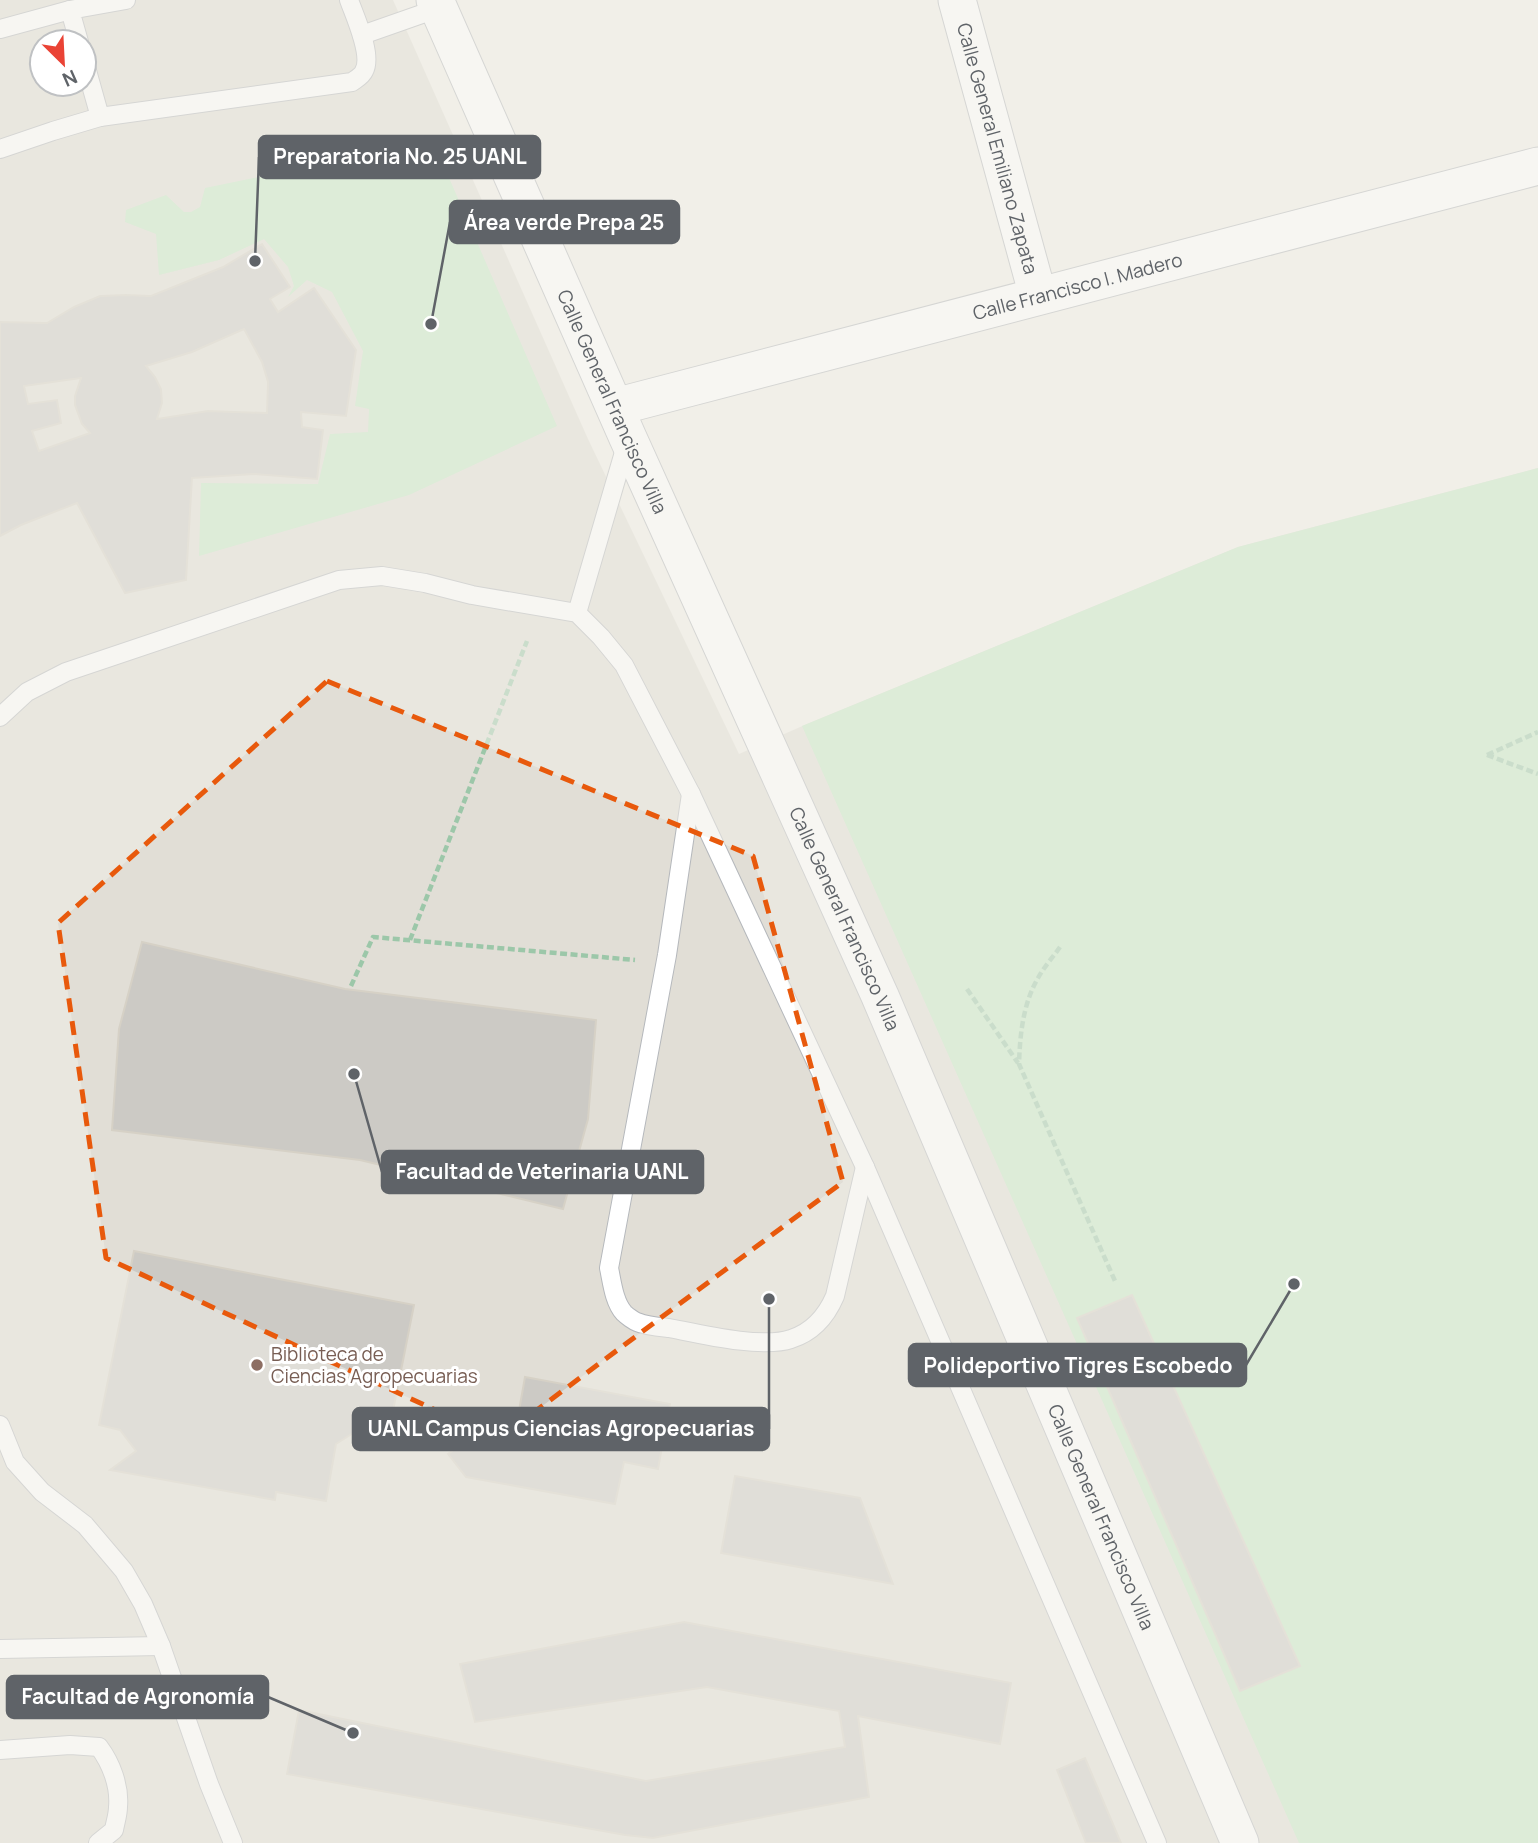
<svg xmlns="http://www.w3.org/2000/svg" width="1538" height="1843" viewBox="0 0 1538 1843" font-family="Manrope,sans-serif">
<rect width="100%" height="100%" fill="#f1efe8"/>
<path fill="#e1ded6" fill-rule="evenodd" d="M0 0H393L588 439 739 754 807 724 1238 547 1538 468V1843H0ZM42 42H84V84H42Z"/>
<g fill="#c5e8c5">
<path d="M433 141 557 426 409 495 199 556 201 483 318 484 330 434 368 432 369 409 355 406 363 351 332 292 307 280 288 297 294 286 288 267 264 239 219 260 159 275 156 234 125 222 126 210 166 195 184 212H191L200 207 205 188Z"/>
<path d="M1538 468V1843H1299L802 726 1238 547Z"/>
</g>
<g fill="#cccac5" stroke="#d6d1c6" stroke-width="2" fill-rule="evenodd">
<path d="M262 244 290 287 270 299 278 312 314 288 356 350 346 416 301 412 302 427 323 430 317 479 254 474 192 478 186 580 125 593 77 503 21 525 0 536V322L47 323 74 307 100 296 126 295 151 296 223 267ZM244 329 262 362 268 382 267 413 208 411 157 419 162 403 161 389 155 377 146 366 192 352ZM81 378 75 396V405L82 424 90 433 39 451 32 431 61 423 57 400 28 404 24 386Z"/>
<path d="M142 942 345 989 596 1020 588 1119 563 1209 360 1160 112 1130 119 1029Z"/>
<path d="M134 1251 414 1305 388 1436 358 1430 336 1444 326 1501 276 1492 275 1500 110 1470 136 1451 120 1430 99 1425Z"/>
<path d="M1132 1295 1300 1666 1240 1691 1077 1318Z"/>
<path d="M525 1377 670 1404 658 1469 624 1462 615 1504 466 1477 448 1454 496 1417 514 1439Z"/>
<path d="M735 1476 860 1498 893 1584 721 1553Z"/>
<path d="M684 1622 1011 1683 1000 1744 858 1716 869 1797 653 1838 625 1835 287 1774 299 1710 646 1781 845 1747 839 1711 707 1687 475 1722 460 1664Z"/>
<path d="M1085 1758 1121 1843H1086L1057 1770Z"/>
</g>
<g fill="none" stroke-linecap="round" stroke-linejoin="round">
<g stroke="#b5b8bc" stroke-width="20">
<g id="lane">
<path d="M0 29 70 10"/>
<path d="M362 35 439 8"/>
<path d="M79 42 70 10 126 0"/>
<path d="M84 60 100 117 352 82C356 79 362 76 364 71 373 55 355 17 349 0"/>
<path d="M0 149 53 131 100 117"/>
<path d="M577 613 627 442"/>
<path d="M0 717 27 692 66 672 339 580 382 576 425 583 472 595 577 613 601 637 624 665 691 794 865 1167 1157 1843"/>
<path d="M691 794 667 955 609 1268C612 1282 614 1302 624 1313 627 1316 634 1321 637 1322 646 1326 659 1327 669 1328 700 1334 762 1349 791 1339 813 1332 826 1317 835 1296L865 1167"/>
<path d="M0 1425 15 1462 42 1492 85 1525 124 1571 143 1604 161 1646 209 1784 233 1843"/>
<path d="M0 1649 161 1646"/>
<path d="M0 1750 70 1745 99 1747C111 1763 120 1786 118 1807 118 1815 115 1823 114 1830L98 1843"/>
</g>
</g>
<g stroke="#b5b8bc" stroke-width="39">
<g id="street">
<path id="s1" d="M435 0 628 438 880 996 1240 1843"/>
<path id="s2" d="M957 0 1038 296"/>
<path id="s3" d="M615 407 1538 166"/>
</g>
</g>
<g stroke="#9cc7a9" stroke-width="4.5" stroke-dasharray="7 3.5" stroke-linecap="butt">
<path d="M1487 755 1538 732"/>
<path d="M1487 755 1538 774"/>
<path d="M410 940 527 641"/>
<path d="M1060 947C1053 957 1044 967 1038 978 1023 1004 1020 1034 1019 1064L1115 1281"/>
<path d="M351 986 373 937 635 960"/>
<path d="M967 989 1018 1063"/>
</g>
<use href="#lane" stroke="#fff" stroke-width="18"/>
<use href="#street" stroke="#fff" stroke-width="37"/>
</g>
<path d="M0 0H1538V1843H0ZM327 681 753 856 843 1182 498 1439 106 1258 58 923Z" fill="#f1efe8" fill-opacity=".55" fill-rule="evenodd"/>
<path fill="none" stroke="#e8590c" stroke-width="5" stroke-dasharray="14 9" stroke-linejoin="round" d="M327 681 753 856 843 1182 498 1439 106 1258 58 923Z"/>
<circle fill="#8d6e63" stroke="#fff" stroke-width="2.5" cx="257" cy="1365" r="7"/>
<g text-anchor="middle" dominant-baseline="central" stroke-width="6" stroke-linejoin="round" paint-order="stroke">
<g font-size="19" fill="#5f6368" stroke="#fff">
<text stroke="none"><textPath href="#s2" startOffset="154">Calle General Emiliano Zapata</textPath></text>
<text stroke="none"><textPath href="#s3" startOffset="478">Calle Francisco I. Madero</textPath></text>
<text stroke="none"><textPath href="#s1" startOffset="439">Calle General Francisco Villa</textPath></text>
<text stroke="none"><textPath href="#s1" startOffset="1006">Calle General Francisco Villa</textPath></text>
<text stroke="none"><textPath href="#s1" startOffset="1657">Calle General Francisco Villa</textPath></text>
</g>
<g font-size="19" fill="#785e54" stroke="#fff" text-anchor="start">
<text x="271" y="1354">Biblioteca de<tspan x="271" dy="22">Ciencias Agropecuarias</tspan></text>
</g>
</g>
<path fill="none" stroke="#5f6368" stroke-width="2.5" d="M255 261L259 157M431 324L450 222M354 1074L382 1172M1294 1284L1246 1365M769 1299L769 1429M353 1733L268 1697"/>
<g fill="#5f6368" stroke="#fff" stroke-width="2.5">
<circle cx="255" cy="261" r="7"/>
<circle cx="431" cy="324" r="7"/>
<circle cx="354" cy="1074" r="7"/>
<circle cx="1294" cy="1284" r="7"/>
<circle cx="769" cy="1299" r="7"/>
<circle cx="353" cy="1733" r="7"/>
</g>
<g fill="#5f6368" stroke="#5f6368" stroke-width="2.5">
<rect x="259" y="136" width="281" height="42" rx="7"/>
<rect x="450" y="201" width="229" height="42" rx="7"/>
<rect x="382" y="1151" width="321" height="42" rx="7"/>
<rect x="909" y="1344" width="337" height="42" rx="7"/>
<rect x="353" y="1408" width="416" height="42" rx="7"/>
<rect x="7" y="1676" width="261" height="42" rx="7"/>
</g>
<g font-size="21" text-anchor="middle" font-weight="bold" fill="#fff">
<text x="400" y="164">Preparatoria No. 25 UANL</text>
<text x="564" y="230">Área verde Prepa 25</text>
<text x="542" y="1179">Facultad de Veterinaria UANL</text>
<text x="1078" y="1373">Polideportivo Tigres Escobedo</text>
<text x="561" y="1436">UANL Campus Ciencias Agropecuarias</text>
<text x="138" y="1704">Facultad de Agronomía</text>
</g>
<g transform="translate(63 63) rotate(156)"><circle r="33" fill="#ffffff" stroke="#bfc1c3" stroke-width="2"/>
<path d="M0-5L12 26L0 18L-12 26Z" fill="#ea4335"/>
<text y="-10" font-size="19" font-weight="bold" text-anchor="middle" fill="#5f6368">N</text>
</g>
</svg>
